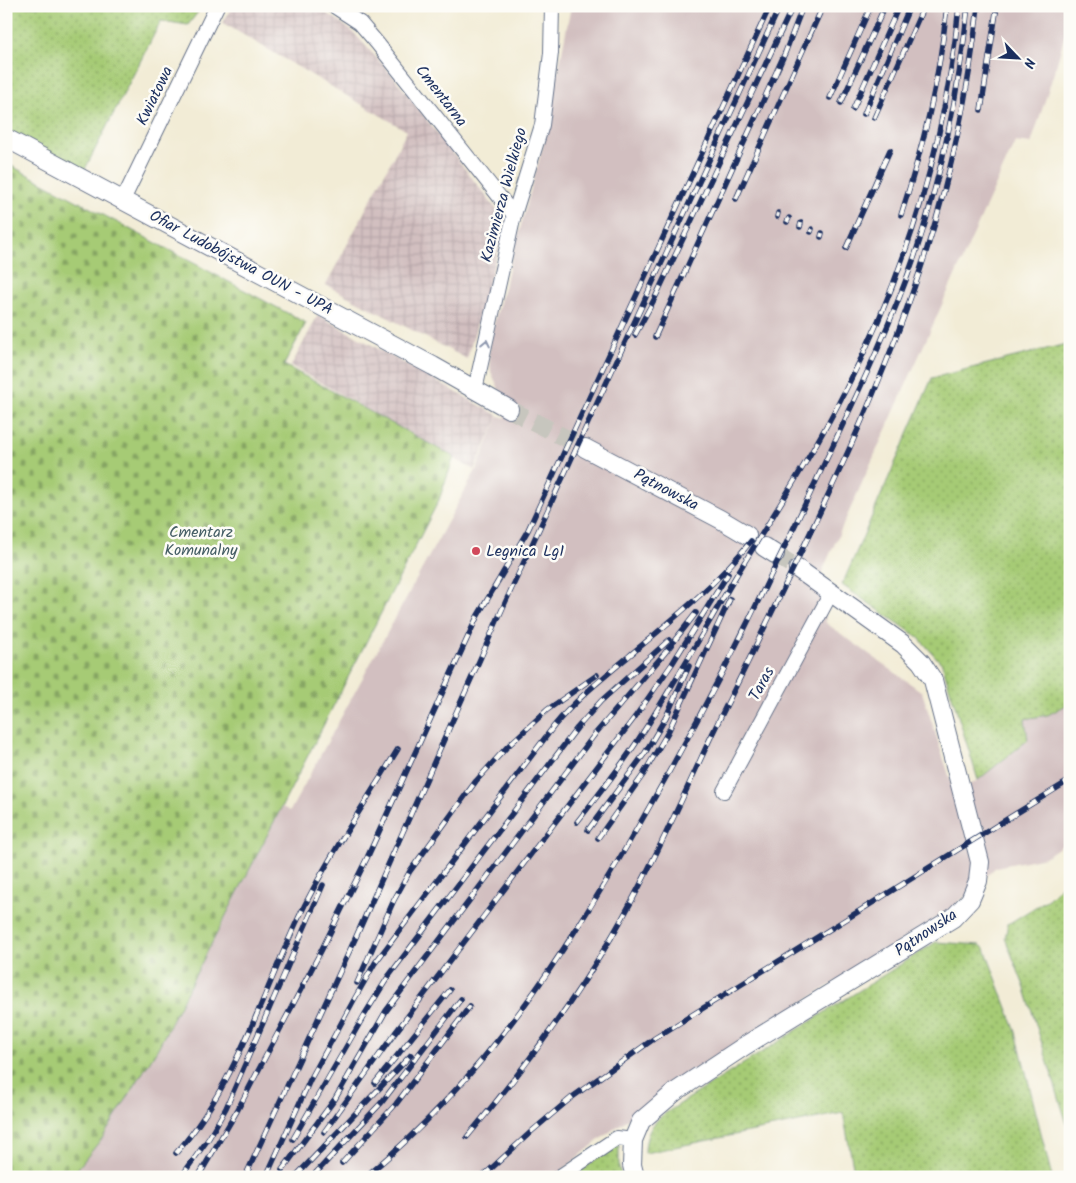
<svg xmlns="http://www.w3.org/2000/svg" width="1076" height="1183" viewBox="0 0 1076 1183" font-family="Kalam,sans-serif">
<defs>
<pattern id="industrial-grid" width="8" height="8" patternUnits="userSpaceOnUse" patternTransform="scale(1.25)"><rect width="8" height="8" fill="#d2bfc0"/><path d="M0 4h8M4 0v8" fill="none" stroke="#b4a4a7"/></pattern>
<pattern id="grass-dots" width="8" height="8" patternUnits="userSpaceOnUse" patternTransform="scale(1.25)"><rect width="8" height="8" fill="#a6cb75"/><path d="M2 2h.1M6 6h.1" fill="none" stroke="#86a563" stroke-width="1.8" stroke-linecap="round"/></pattern>
<pattern id="cemetery-stones" width="16" height="16" patternUnits="userSpaceOnUse" patternTransform="scale(1.25)"><rect width="16" height="16" fill="#a6cb75"/><path d="M2 7V4a2 2 0 0 1 4 0v3zM10 15v-3a2 2 0 0 1 4 0v3z" fill="#86a563"/></pattern>
</defs>
<rect width="100%" height="100%" fill="#fdfcf7"/>
<filter id="ink" filterUnits="userSpaceOnUse"><feTurbulence type="fractalNoise" baseFrequency=".02" numOctaves="2"/><feDisplacementMap in="SourceGraphic" scale="10" xChannelSelector="R" yChannelSelector="G"/><feConvolveMatrix kernelMatrix="1 2 1 2 8 2 1 2 1" color-interpolation-filters="sRGB"/></filter>
<filter id="wash" filterUnits="userSpaceOnUse"><feTurbulence type="fractalNoise" baseFrequency=".0096" numOctaves="4" result="noise"/><feDisplacementMap in="SourceGraphic" scale="20" xChannelSelector="R" yChannelSelector="G"/><feGaussianBlur stdDeviation="1.12" result="paint"/><feColorMatrix in="noise" values="0 0 0 0 0 0 0 0 0 0 0 0 0 0 0 0 0 1.4 0 .05"/><feComposite in="paint" operator="in"/></filter>
<g filter="url(#wash)">
<rect width="100%" height="100%" fill="#f2ecd6"/>
<g fill="url(#industrial-grid)">
<path d="M232 6H313L336 19 353 32 393 76 506 222 467 359 326 285 407 131 223 23Z"/>
<path d="M318 315 499 416 474 470 291 366Z"/>
</g>
<path fill="#d2bfc0" d="M571 6H1070V17L1057 63 1031 144 1015 142 822 572 826 623 922 692 955 794 978 780 1028 740 1025 719 1048 715 1070 703V840L1045 857 996 867 950 910 694 1070 599 1140 554 1177H71L103 1137 158 1048 282 807 290 811 476 470 499 416 505 418 510 399 499 389 491 372 489 353 492 331 546 135Z"/>
<g fill="url(#grass-dots)" stroke="#607d6a">
<path d="M6 6H188L198 12 188 25 161 21 84 171 6 130Z"/>
<path d="M1066 344H1070V703L1048 715 1025 719 1028 740 978 780 942 664 918 637 842 585 932 378Z"/>
<path d="M1070 878V1140L1067 1124 1024 986 1005 938 1008 924 1048 899Z"/>
<path d="M936 942 980 945 985 949 1016 1032 1052 1177H855L843 1113 645 1153C645 1136 651 1124 664 1114Z"/>
<path d="M615 1145 619 1146V1168L622 1177H572Z"/>
</g>
<path fill="url(#cemetery-stones)" stroke="#607d6a" d="M6 163 306 323 284 365 454 457 439 500 158 1048 103 1137 71 1177H6Z"/>
</g>
<g filter="url(#ink)">
<g fill="none" stroke-linecap="round" stroke-linejoin="round">
<g stroke="#c7c6be" stroke-width="18" stroke-dasharray="18 9" stroke-linecap="butt">
<path d="M509 409 585 448"/>
<path d="M775 554 798 569"/>
</g>
<g stroke="#667188" stroke-width="16">
<g id="minor">
<path d="M334 6 360 23 377 43 514 215"/>
<path d="M123 200 217 6"/>
<path d="M475 390 514 215 542 125 551 53 552 6"/>
<path d="M724 791 831 593"/>
<path d="M559 1177 617 1138 633 1140"/>
</g>
</g>
<g stroke="#667188" stroke-width="20">
<g id="tertiary">
<path d="M6 138 433 366 509 409"/>
<path d="M585 448 720 519 747 535"/>
<path d="M764 547 775 554"/>
<path d="M635 1177 632 1165 633 1140 641 1121 675 1092 746 1045 953 918 970 900 978 881 980 862 933 680 921 662 903 644 798 569"/>
</g>
</g>
<use href="#minor" stroke="#fff" stroke-width="14"/>
<use href="#tertiary" stroke="#fff" stroke-width="18"/>
<g stroke="#1b2f5e" stroke-width="5.5">
<g id="rail">
<path d="M830 98 871 6"/>
<path d="M841 103 885 6"/>
<path d="M853 109 899 6"/>
<path d="M981 110 997 6"/>
<path d="M864 114 910 6"/>
<path d="M874 118 924 6"/>
<path d="M736 199 823 6"/>
<path d="M901 215C924 144 939 81 947 6"/>
<path d="M777 217 778 213"/>
<path d="M787 222 789 218"/>
<path d="M800 227 801 223"/>
<path d="M811 232 812 229"/>
<path d="M821 237 822 233"/>
<path d="M846 248 890 150"/>
<path d="M635 335 655 298 793 6"/>
<path d="M655 337 785 53 803 6"/>
<path d="M577 822C599 794 621 767 640 737 674 685 704 630 736 576 773 515 813 454 845 391 907 271 946 140 959 6"/>
<path d="M588 830 645 753 666 717 689 666"/>
<path d="M598 838 643 775 668 732 730 599"/>
<path d="M357 983 394 900 410 871 476 781 507 747 547 710 597 675"/>
<path d="M375 1083 450 990"/>
<path d="M324 1132 395 1033 635 717 672 664 728 574"/>
<path d="M467 1137C520 1074 569 1009 611 938 648 875 678 808 709 741 724 709 741 677 756 645 818 517 883 388 926 252 952 172 969 90 978 6"/>
<path d="M293 1139 365 1014 388 977 577 728 601 701 669 640"/>
<path d="M176 1153C235 1086 261 998 298 919 326 860 364 805 398 749"/>
<path d="M342 1163 396 1104 470 1006"/>
<path d="M282 1170 335 1099 386 1011 595 734 664 654 696 613"/>
<path d="M181 1177 209 1138 226 1108 323 885"/>
<path d="M198 1177 237 1111 321 951 367 858 477 617 528 530 770 6"/>
<path d="M245 1177 355 939 505 603 780 6"/>
<path d="M266 1177 310 1080 355 998 375 963 554 726C576 699 603 678 629 656 672 620 716 585 751 541"/>
<path d="M295 1177 411 1055"/>
<path d="M312 1177 382 1102 461 999"/>
<path d="M365 1177C486 1077 566 953 643 818 691 734 736 649 777 562 797 522 816 481 835 441 864 380 893 319 915 255 942 174 959 91 968 6"/>
<path d="M482 1177 532 1131 571 1098 655 1038 1070 780"/>
</g>
</g>
<use href="#rail" stroke="#fdfcf7" stroke-width="4" stroke-dasharray="11" stroke-linecap="butt"/>
</g>
<defs><path id="oneway-chevron" d="M-2-3.5L2.5 0L-2 3.5" fill="none" stroke-width="1.6" stroke-linecap="round" stroke-linejoin="round" transform="scale(1.25)"/></defs>
<use stroke="#8d97ae" href="#oneway-chevron" transform="translate(486 343) rotate(-78)"/>
</g>
<circle fill="#d1495b" stroke="#fdfcf7" stroke-width="2" cx="476" cy="551" r="5"/>
<g text-anchor="middle" dominant-baseline="central" stroke-width="5" stroke-linejoin="round" paint-order="stroke">
<g font-size="16" fill="#1b2f5e" stroke="#fdfcf7">
<text transform="translate(155 96) rotate(-64)">Kwiatowa</text>
<text transform="translate(441 96) rotate(52)">Cmentarna</text>
<text transform="translate(504 195) rotate(-75)">Kazimierza Wielkiego</text>
<text transform="translate(241 263) rotate(28)">Ofiar Ludobójstwa OUN - UPA</text>
<text transform="translate(666 490) rotate(28)">Pątnowska</text>
<text transform="translate(762 684) rotate(-62)">Taras</text>
<text transform="translate(926 933) rotate(-34)">Pątnowska</text>
</g>
<g font-size="16" fill="#455e65" stroke="#fdfcf7">
<text x="201" y="532">Cmentarz<tspan x="201" dy="18">Komunalny</tspan></text>
</g>
<g font-size="16" fill="#1b2f5e" stroke="#fdfcf7" text-anchor="start">
<text x="486" y="551">Legnica Lg1</text>
</g>
</g>
<rect width="1076" height="1183" fill="none" stroke="#fdfcf7" stroke-width="25"/>
<g transform="translate(1018 58) rotate(115)" stroke="#fdfcf7" stroke-width="4" paint-order="stroke">
<path d="M0-4L9 19L0 12L-9 19Z" fill="#1b2f5e"/>
<text y="-8" font-size="14" font-weight="bold" text-anchor="middle" fill="#1b2f5e">N</text>
</g>
</svg>
